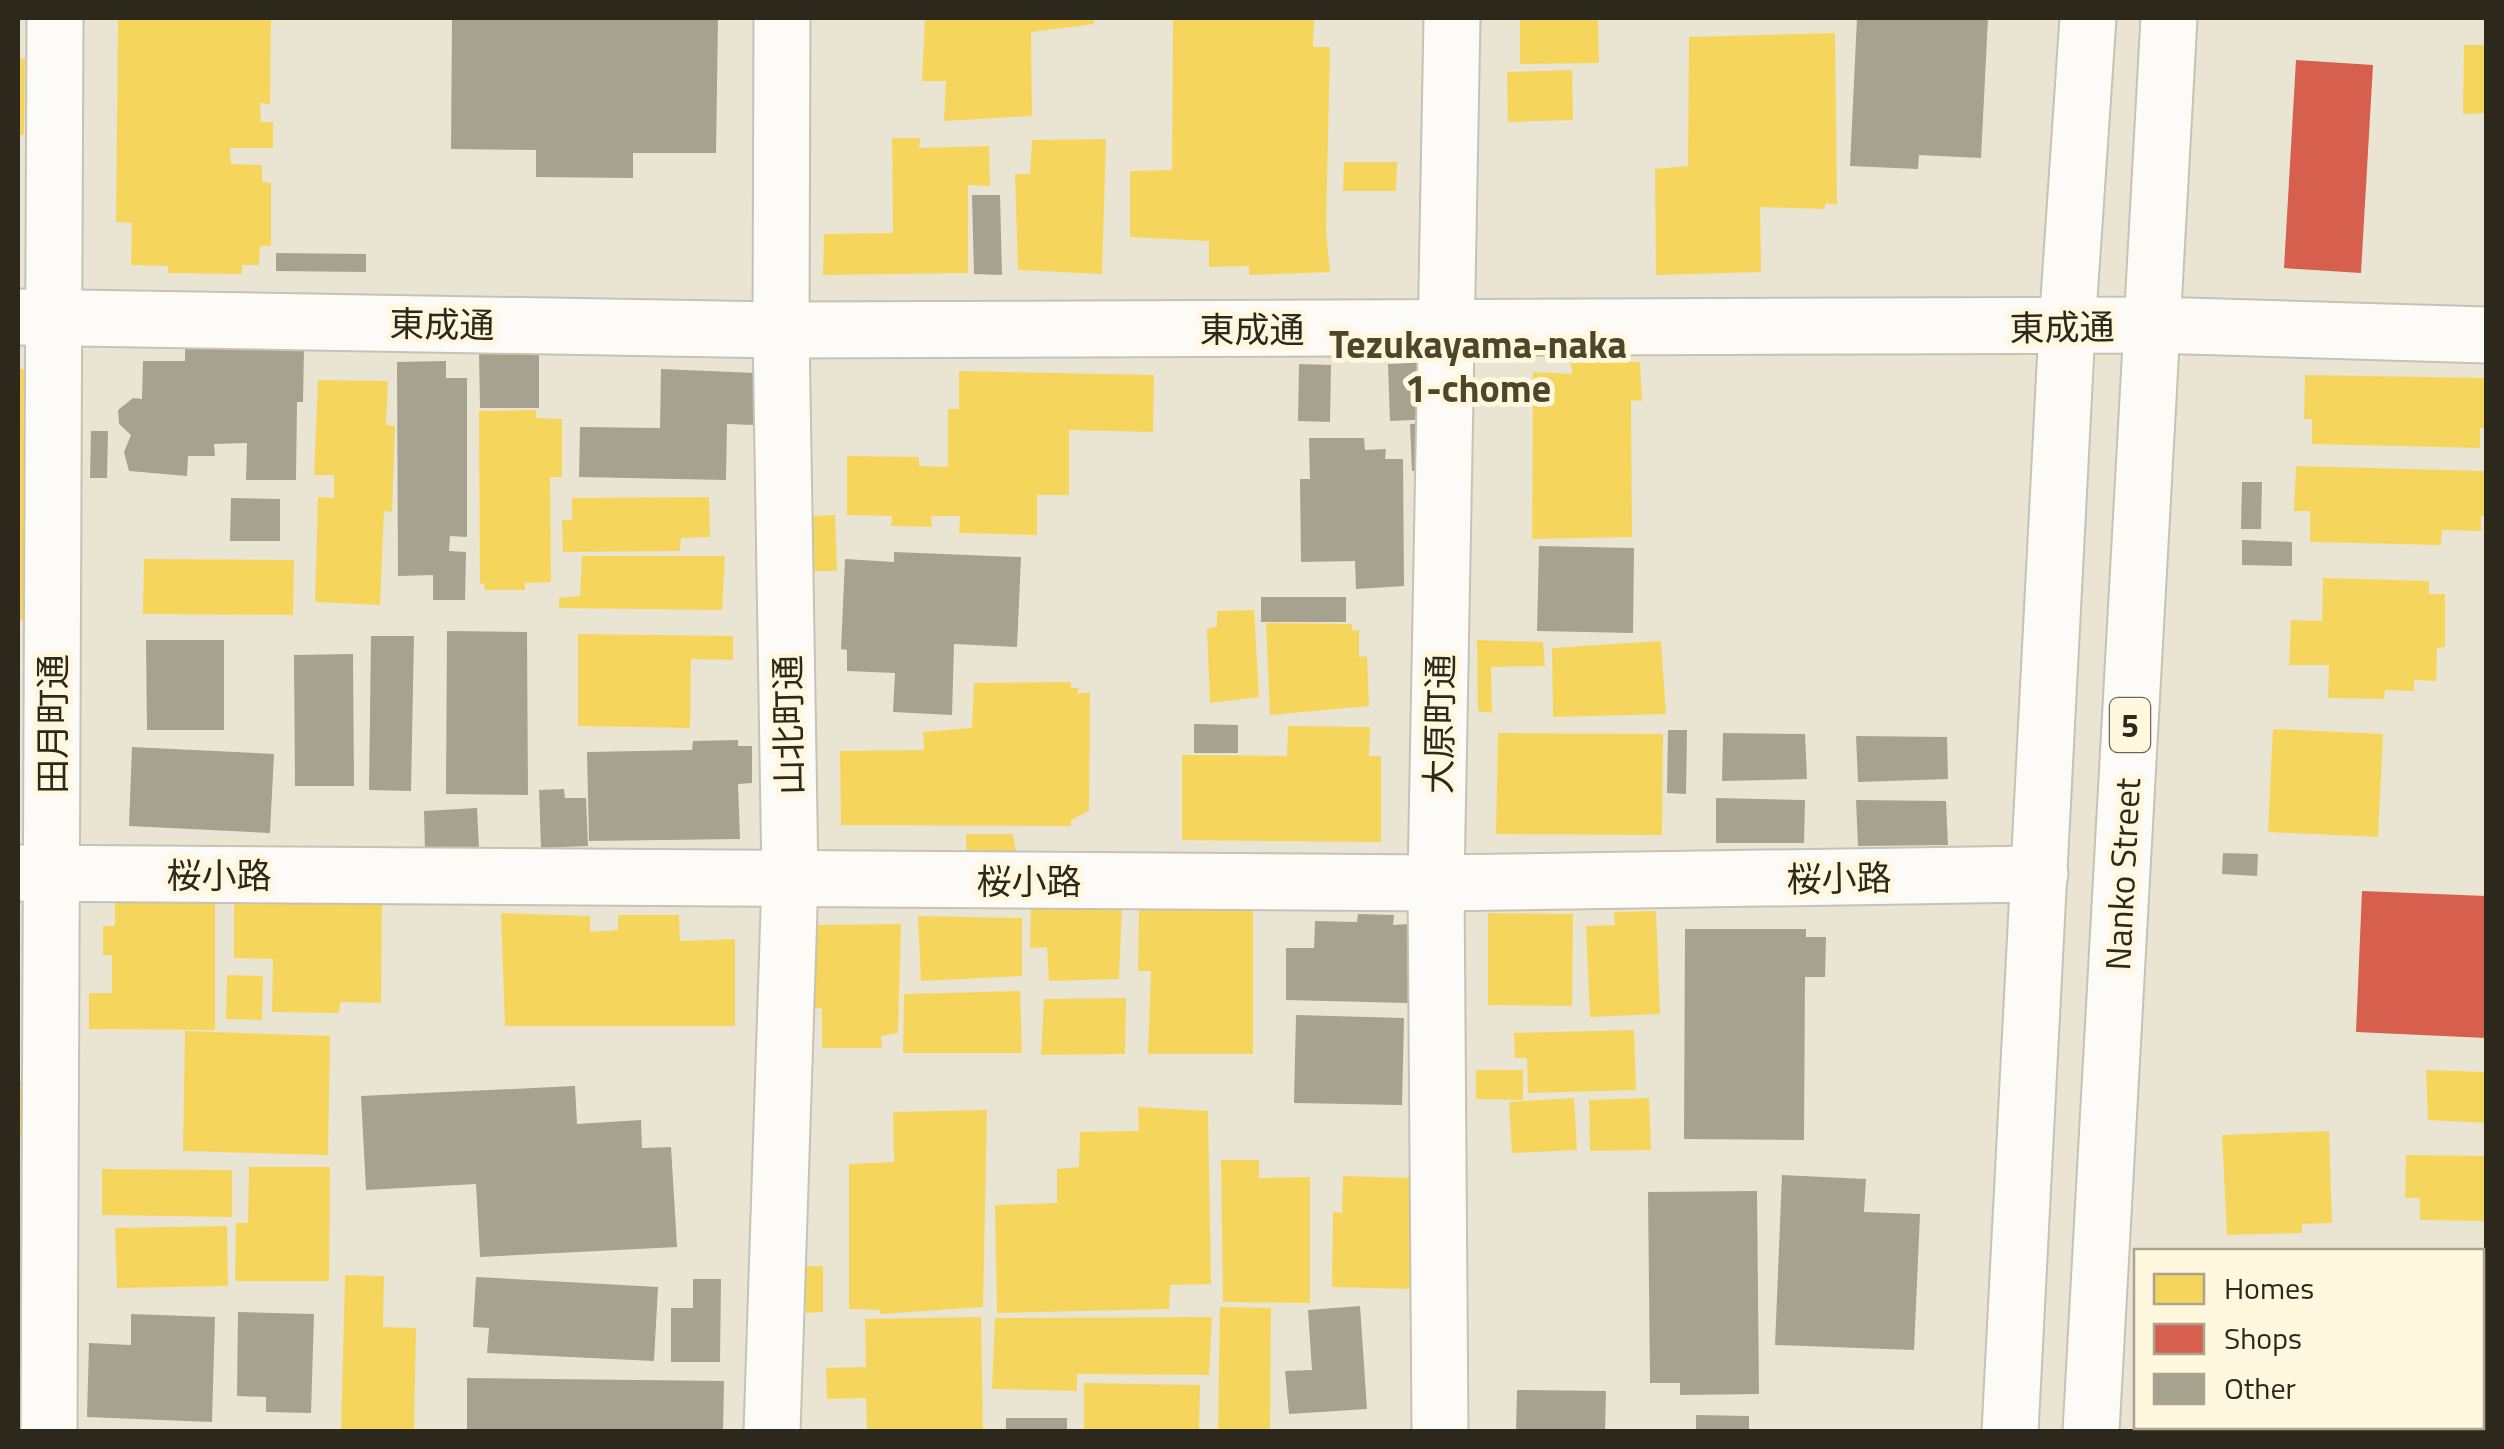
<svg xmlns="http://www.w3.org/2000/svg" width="2504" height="1449" viewBox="0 0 2504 1449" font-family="'Titillium Web','Noto Sans JP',sans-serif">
<rect width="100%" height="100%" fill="#eae5d3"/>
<g fill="#f6d55c">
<path d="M118 18H271L270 104 260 103 261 122H273V148H230L231 164 262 165V182L271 183V246H260L259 265H242V274L168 273V266L131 265 132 223 116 222Z"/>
<path d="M925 18H1094V24L1031 32 1032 116 944 121 946 81H922Z"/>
<path d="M1173 18H1314L1313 47H1330L1326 230 1330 272 1249 275V266L1209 267V241L1130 237V171L1172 170Z"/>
<path d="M1520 18H1598L1599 63 1520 64Z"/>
<path d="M1835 33 1837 205 1826 203 1824 209 1760 207 1761 272 1656 275 1655 169 1688 166 1689 37Z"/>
<path d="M2464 45H2486V113L2463 114Z"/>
<path d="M18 59H25L24 135H18Z"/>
<path d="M1572 70 1573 120 1508 122 1507 72Z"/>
<path d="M892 138H920L919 148 989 146 990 186 968 185V273L823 275 824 234 893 233Z"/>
<path d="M1106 139 1102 274 1018 270 1015 174H1030L1032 140Z"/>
<path d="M1344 162H1397L1396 191H1343Z"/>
<path d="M1571 361 1640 362 1642 401 1631 400 1632 537 1532 539 1533 372 1572 374Z"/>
<path d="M18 369H27L26 620H18Z"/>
<path d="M959 371 1154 375 1153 432 1069 430V495H1037V535L959 533 960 516H931L932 527 891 526 892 516 847 515V456L919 457V466L948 467V409H959Z"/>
<path d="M2305 375 2486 378V428H2480V448L2312 444V419H2304Z"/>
<path d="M318 380 388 381 386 425 395 426 392 512 384 511 380 605 315 602 318 497 334 498V475H314Z"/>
<path d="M536 410V418L562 419V477H550L551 582 525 583V590H484L485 583 480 584 479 411Z"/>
<path d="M2296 466 2486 471V516H2481V531L2442 530 2441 545 2310 542V511H2294Z"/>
<path d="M709 497 710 537 681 538 680 551 563 552 562 520H572V498Z"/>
<path d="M835 515 837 571H813L812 516Z"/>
<path d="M582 556H725L722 610 559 608V598L580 596Z"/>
<path d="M144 559 294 560 293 615 143 614Z"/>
<path d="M2323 578 2429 581V594H2445V647L2437 648 2436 681 2414 680V691L2385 690 2384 699 2328 698 2329 665H2289L2291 620 2322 621Z"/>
<path d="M1254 610 1259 697 1210 703 1207 629 1217 626V611Z"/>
<path d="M1266 623 1351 624 1353 631 1359 630V657L1367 656 1369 706 1270 715Z"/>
<path d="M578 634 733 636V660L691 659 690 728 578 726Z"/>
<path d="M1477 640 1543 642 1545 666 1491 667 1492 713 1478 711Z"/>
<path d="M1661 641 1666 714 1553 717 1552 648Z"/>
<path d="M1071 682V688H1079L1077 694 1090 692 1089 811 1071 820V826L841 825 840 751 924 750 923 732 972 728 974 683Z"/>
<path d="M1288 726 1370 727 1369 756H1381V842L1182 840V755L1287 756Z"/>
<path d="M2273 729 2383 734 2378 837 2268 832Z"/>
<path d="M1498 733 1663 734 1662 835 1496 834Z"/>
<path d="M966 834H1013L1016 852H966Z"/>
<path d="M115 890 215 891V1030L89 1029V993H112V955H103V926H115Z"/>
<path d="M234 892 382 895 381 1003 340 1002 339 1013 272 1012 273 959 234 958Z"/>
<path d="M1031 905 1122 906 1119 979 1049 981 1047 947 1030 948Z"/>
<path d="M1139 910H1253V1054H1148L1151 971H1138Z"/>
<path d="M1656 911 1660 1014 1590 1017 1586 926 1615 925 1614 912Z"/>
<path d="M501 913 590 916V932L618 930V915H679L680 941 735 939V1026H505Z"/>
<path d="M1488 913 1573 914 1572 1006 1488 1005Z"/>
<path d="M918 916 1022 918V976L921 981Z"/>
<path d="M901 924 898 1033 881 1036 882 1048H822V1008L809 1009 811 925Z"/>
<path d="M227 975 263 976 262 1020 226 1019Z"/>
<path d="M1020 991 1022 1053H903L904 994Z"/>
<path d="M1126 998 1125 1054 1041 1055 1044 999Z"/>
<path d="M1634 1030 1636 1090 1528 1093 1527 1058H1515L1514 1033Z"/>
<path d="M185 1031 330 1036 328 1155 183 1151Z"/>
<path d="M1476 1070H1523V1100L1476 1099Z"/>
<path d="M2426 1070 2486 1072V1123L2428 1120Z"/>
<rect x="18" y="1082" width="15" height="55"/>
<path d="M1574 1098 1577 1150 1512 1153 1509 1102Z"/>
<path d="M1649 1098 1651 1150 1590 1151 1589 1100Z"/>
<path d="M1138 1107 1208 1111 1211 1284 1170 1285 1169 1309 997 1313 995 1205 1057 1203V1169L1079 1167 1080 1132 1139 1131Z"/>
<path d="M987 1110 983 1307 880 1314 879 1310 849 1309V1164L894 1162 893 1112Z"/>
<path d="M2329 1131 2332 1223 2302 1224V1233L2227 1235 2222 1135Z"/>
<path d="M2406 1155 2486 1156V1221L2420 1220V1198H2405Z"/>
<path d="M1221 1160H1259V1178L1310 1177V1303L1223 1302Z"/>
<path d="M249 1167H330L329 1281H235L236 1223H248Z"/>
<path d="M102 1169 232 1170V1217L102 1215Z"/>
<path d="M1343 1176 1413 1178 1411 1289 1332 1287 1333 1212 1342 1213Z"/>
<path d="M227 1226 228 1286 117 1288 115 1228Z"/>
<path d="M806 1266H823V1312L806 1313Z"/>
<path d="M345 1275 384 1276 383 1327 416 1328 414 1432H341Z"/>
<path d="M1220 1307 1271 1308 1270 1431 1218 1430Z"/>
<path d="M981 1317 983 1432H867L866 1398 827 1399 826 1368 866 1367 865 1319Z"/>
<path d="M1212 1317 1209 1375 1077 1374V1391L992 1389 995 1318Z"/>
<path d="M1084 1383 1200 1385 1199 1432H1084Z"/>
<path d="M2482 1420H2486V1432H2449V1426H2482Z"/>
</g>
<g fill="#d6604d">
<path d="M2296 60 2373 65 2361 273 2284 268Z"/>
<path d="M2362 891 2486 896V1038L2356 1032Z"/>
</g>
<g fill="#a7a28f">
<path d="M452 18H718L716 153H633V178L536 177V150L451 149Z"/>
<path d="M1857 18H1988L1981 158 1919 155 1918 169 1850 166Z"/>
<path d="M972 195H1000L1002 275 974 274Z"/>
<path d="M276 253 366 254V272L276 271Z"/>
<path d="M185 347 304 348 303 402H297L296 480H246L247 443 214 444 215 456H188L187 476 129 471 124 452 131 435 119 424 118 410 133 398 142 399 143 361H185Z"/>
<path d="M539 351V408H480L479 352Z"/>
<path d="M446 361V378H467V537L450 536 449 551 466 552 465 600H433V575L398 576 397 362Z"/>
<path d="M1433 362 1435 419 1390 421 1388 364Z"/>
<path d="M1299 364 1331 365 1330 422 1298 421Z"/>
<path d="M661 369 756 373 755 425 727 424 726 480 579 477 580 427 660 428Z"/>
<path d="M1430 423 1431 470 1412 471 1410 424Z"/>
<path d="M91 431H108L107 478H90Z"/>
<path d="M1309 438H1364L1365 450 1386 449 1385 459H1403L1404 586 1356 589 1355 561 1301 562 1300 479H1310Z"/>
<path d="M2242 482H2262L2261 529H2241Z"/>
<path d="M231 498 280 499V541H230Z"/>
<path d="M2242 540 2292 542V566L2242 565Z"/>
<path d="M1539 546 1634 548 1633 633 1537 631Z"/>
<path d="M894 552 1021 557 1017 647 954 644 952 715 893 712 895 673 847 671V650L841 649 845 559 894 562Z"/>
<rect x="1261" y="597" width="85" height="25"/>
<path d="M447 631 527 632 528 795 446 794Z"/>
<path d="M371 636H414L411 791 369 790Z"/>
<path d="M146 640H224V730H147Z"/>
<path d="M353 654 354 786H295L294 655Z"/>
<path d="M1194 724 1238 725V753H1194Z"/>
<path d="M1668 730H1687L1686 794 1667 793Z"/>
<path d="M1723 733 1805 734 1807 779 1722 781Z"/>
<path d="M1856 736 1947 737 1948 779 1858 782Z"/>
<path d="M738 740V746H752V783L738 784 740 839 589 841 587 752 692 750 693 741Z"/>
<path d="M132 747 274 754 270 833 129 826Z"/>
<path d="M564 789 565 798H586L588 846 541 848 539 790Z"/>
<path d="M1716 798 1805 800 1804 843H1716Z"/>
<path d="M1856 800 1946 801 1948 845 1858 846Z"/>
<path d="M477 808 479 848 425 851 424 811Z"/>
<path d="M2223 853 2258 854 2257 876 2222 874Z"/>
<path d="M1358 914 1394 915 1393 925 1410 924 1408 1003 1286 1000V948H1314L1315 921 1357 922Z"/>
<path d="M1685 929H1806V937H1826L1825 977H1805L1804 1140 1684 1139Z"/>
<path d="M1296 1015 1404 1018 1402 1105 1294 1103Z"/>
<path d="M575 1086 577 1124 641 1120 642 1148 671 1147 677 1247 480 1257 476 1184 366 1190 361 1096Z"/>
<path d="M1782 1175 1866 1179 1864 1212 1920 1214 1914 1350 1775 1345Z"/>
<path d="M1757 1191 1759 1394 1680 1395V1383H1650L1648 1192Z"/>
<path d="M476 1277 658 1287 654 1361 487 1353 489 1328 473 1327Z"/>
<path d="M693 1279H721L720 1362H671V1308H693Z"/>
<path d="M1360 1306 1367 1409 1289 1414 1285 1371 1312 1370 1308 1310Z"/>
<path d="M238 1312 314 1314 311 1413 266 1412V1397L237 1396Z"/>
<path d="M131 1314 215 1317 212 1422 87 1417 89 1343 131 1345Z"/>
<path d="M467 1378 724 1381 723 1432H467Z"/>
<path d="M1517 1390 1606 1391 1605 1432H1516Z"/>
<path d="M1696 1415 1749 1416V1432H1696Z"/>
<rect x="1006" y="1418" width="61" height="14"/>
<path d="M2256 1426H2365L2368 1432H2256Z"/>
</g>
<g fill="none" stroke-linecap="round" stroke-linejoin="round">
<g stroke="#c6c2b4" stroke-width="59">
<g id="street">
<path d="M18 317 781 330 2154 325 2486 335"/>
<path d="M18 873 1436 883 2040 874"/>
<path d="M49 1432 55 18"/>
<path d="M772 1432 790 879 781 330 782 18"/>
<path d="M1440 1432 1436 883 1452 18"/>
</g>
</g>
<g stroke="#c6c2b4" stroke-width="59">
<g id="primary">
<path d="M2010 1432 2067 328 2088 18"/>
<path d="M2091 1432 2169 18"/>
</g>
</g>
<use href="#street" stroke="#fcfbf8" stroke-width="55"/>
<use href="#primary" stroke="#fcfbf8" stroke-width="55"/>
</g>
<g text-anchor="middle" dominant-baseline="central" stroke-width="10" stroke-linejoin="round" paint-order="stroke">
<rect fill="#fff8de" stroke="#6b6756" stroke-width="2.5" x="2110" y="698" width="40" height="54" rx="8"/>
<g font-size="32" font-weight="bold" fill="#2c291c">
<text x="2130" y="725">5</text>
</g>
<g font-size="35" fill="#2c291c" stroke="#fff8de">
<text transform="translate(442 324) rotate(1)">東成通</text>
<text transform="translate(2062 327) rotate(-1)">東成通</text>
<text x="1252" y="329">東成通</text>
<text transform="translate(52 724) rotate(-90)">田月町通</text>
<text transform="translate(1439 724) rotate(-89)">大原町通</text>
<text transform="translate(788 725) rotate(-91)">山北町通</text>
<text transform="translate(2122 874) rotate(-87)">Nanko Street</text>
<text x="219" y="875">桜小路</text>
<text transform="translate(1839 878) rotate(-1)">桜小路</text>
<text x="1029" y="881">桜小路</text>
</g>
<g font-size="38" font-weight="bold" fill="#4d462a" stroke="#fff8de">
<text x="1478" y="344">Tezukayama-naka<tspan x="1478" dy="44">1-chome</tspan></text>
</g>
</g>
<rect width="2504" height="1449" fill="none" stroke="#2c291c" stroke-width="40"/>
<rect x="2134" y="1249" width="350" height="180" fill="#fff8de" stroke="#aba590" stroke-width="2.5"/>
<rect x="2154" y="1274" width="50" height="30" fill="#f6d55c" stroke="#aba590" stroke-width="2.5"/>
<text x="2224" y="1299" font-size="30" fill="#2c291c">Homes</text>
<rect x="2154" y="1324" width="50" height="30" fill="#d6604d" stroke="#aba590" stroke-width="2.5"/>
<text x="2224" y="1349" font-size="30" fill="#2c291c">Shops</text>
<rect x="2154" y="1374" width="50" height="30" fill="#a7a28f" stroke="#aba590" stroke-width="2.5"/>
<text x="2224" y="1399" font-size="30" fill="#2c291c">Other</text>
</svg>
